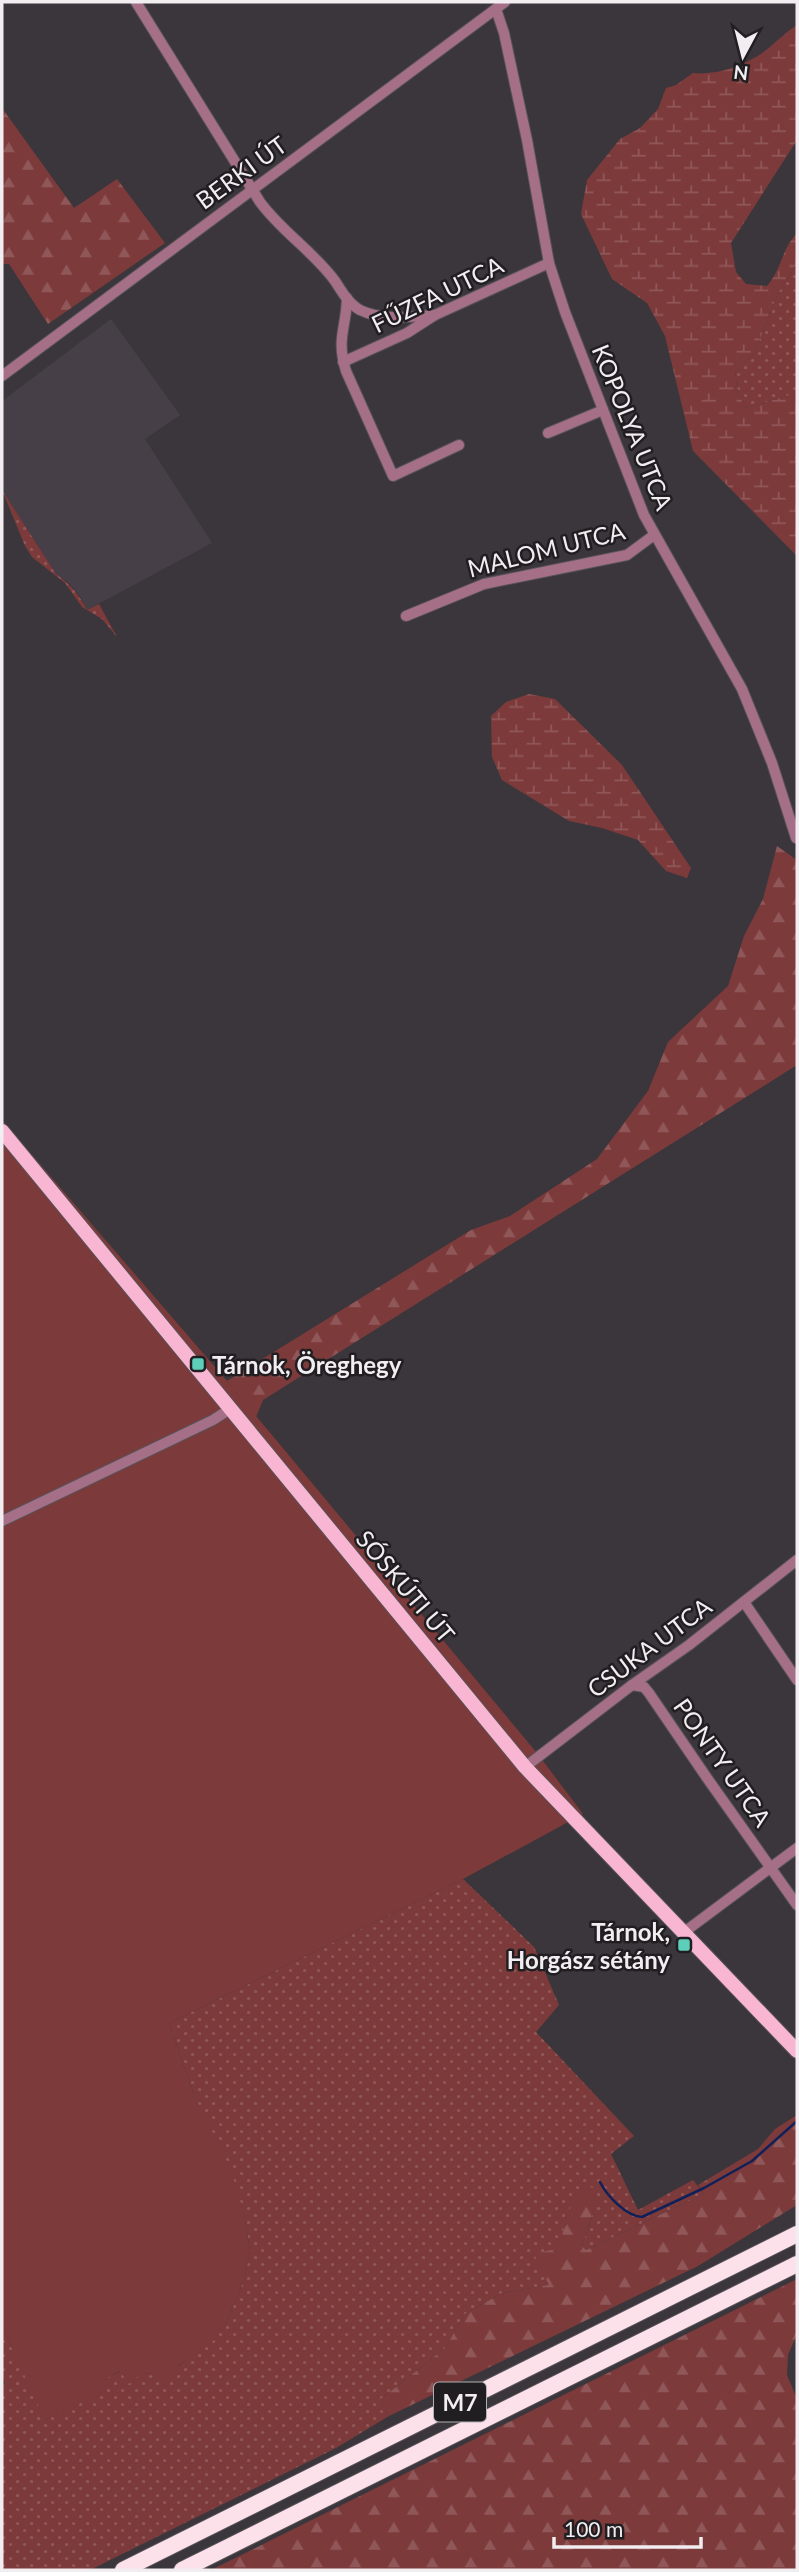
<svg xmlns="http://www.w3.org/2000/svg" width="799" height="2572" viewBox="0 0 799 2572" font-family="Lato,sans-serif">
<defs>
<pattern id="grass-dots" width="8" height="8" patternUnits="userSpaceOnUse" patternTransform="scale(1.75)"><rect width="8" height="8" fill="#7d3a3b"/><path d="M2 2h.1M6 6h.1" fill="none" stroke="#905758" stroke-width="1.8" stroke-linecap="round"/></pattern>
<pattern id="forest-firs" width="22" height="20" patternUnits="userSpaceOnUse" patternTransform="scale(1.75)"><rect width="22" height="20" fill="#7d3a3b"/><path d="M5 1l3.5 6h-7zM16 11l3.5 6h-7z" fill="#905758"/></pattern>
<pattern id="wetland-marsh" width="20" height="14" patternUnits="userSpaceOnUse" patternTransform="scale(1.75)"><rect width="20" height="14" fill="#7d3a3b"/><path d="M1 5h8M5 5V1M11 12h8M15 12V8" fill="none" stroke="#905758"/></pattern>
</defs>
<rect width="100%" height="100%" fill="#3b363b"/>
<path fill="#473f48" d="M111 319 180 415 145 439 212 543 87 610 80 596 69 583 56 574 2 490V401Z"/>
<g fill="url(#grass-dots)">
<path d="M797 264V393L746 408 738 394 735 372 754 354 778 293Z"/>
<path d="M2 490 56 574C70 584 79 594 87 610L99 604 117 637 102 619 82 607 65 583 32 557 25 546Z"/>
<path d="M463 1879 534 1947 559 2005 536 2032 634 2136 611 2154 638 2210 693 2180 704 2194 586 2250 582 2246 594 2210 566 2215 561 2248 550 2285 502 2293 465 2314 445 2348 381 2399 389 2416 336 2448 90 2570H2V2386L5 2384 2 2376V2326L46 2420 102 2380 121 2371 141 2374 173 2371 225 2325 244 2280 250 2251 244 2214 194 2095 169 2023Z"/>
</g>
<g fill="url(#forest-firs)">
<path d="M2 108 74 208 117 179 165 243 48 324 9 264H2Z"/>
<path d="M777 846 797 860V1065L263 1400 256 1417 227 1381 471 1230 510 1216 597 1159 648 1091 668 1042 728 986 744 936 763 899Z"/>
<path d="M797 2115V2205L698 2266 389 2416 381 2399 445 2348 465 2314 502 2293 549 2285 534 2254 560 2248 566 2215 584 2185 596 2189 594 2210 582 2246 586 2250 704 2194 698 2185 758 2149 775 2129Z"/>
<path d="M797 2279V2334L788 2355 787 2375 797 2399V2570H211Z"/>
</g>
<g fill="url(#wetland-marsh)">
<path d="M797 25V140L731 243 736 272 746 284 767 286C783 267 780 252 797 233V264L778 293 754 354 735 372 738 394 746 408 797 393V556L693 451 665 336 647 303 612 279 581 214 587 180 620 139 640 128 658 109 666 88 676 85 693 73C712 75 735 69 752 59 769 51 781 35 797 25Z"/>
<path d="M529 694 555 699 622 765 691 868 687 878 666 871 638 840 602 828 569 821 502 780 492 757 491 716 506 702Z"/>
</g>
<path fill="#7d3a3b" d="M2 1120 227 1381 537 1753 583 1814 463 1879 169 2023 194 2095 231 2170 244 2214 250 2251 244 2280 225 2325 213 2341 179 2365 168 2384 154 2373 141 2374 129 2384 120 2371 103 2380 105 2391 45 2420 2 2326Z"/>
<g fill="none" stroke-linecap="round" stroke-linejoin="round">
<path stroke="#0f2158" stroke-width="2.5" d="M600 2182C607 2196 626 2216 642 2217L704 2188 752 2161 797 2121"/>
<g stroke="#585358" stroke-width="12">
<g id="minor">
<path d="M136 2 260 202C282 232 314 252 335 281 342 292 349 304 360 310 382 321 412 317 435 315"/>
<path d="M496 9 504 33 527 140 549 263 565 312 644 515 742 689 772 763 796 838"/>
<path d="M347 298C346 330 336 338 346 371L393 476 459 445"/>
<path d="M343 362 407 333 435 315 549 263"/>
<path d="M2 376 505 2"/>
<path d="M548 433 603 410"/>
<path d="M406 616 484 584 627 555 654 535"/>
<path d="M2 1521 213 1420 230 1409"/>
<path d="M744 1602 797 1680"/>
<path d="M632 1685 644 1687 649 1693 707 1778 797 1905"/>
<path d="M525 1767 632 1685 689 1645 797 1560"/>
<path d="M683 1933 797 1848"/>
</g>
</g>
<g stroke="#585358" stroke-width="16">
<path id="major" d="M2 1131 525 1767 797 2051"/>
</g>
<g stroke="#585358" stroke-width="18">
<g id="highway">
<path d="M123 2570 797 2234"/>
<path d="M182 2570 797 2264"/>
</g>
</g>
<use href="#minor" stroke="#a57087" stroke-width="10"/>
<use href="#major" stroke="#f8b6d2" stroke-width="14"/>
<use href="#highway" stroke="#fce1eb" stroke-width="16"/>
</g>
<g fill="#5cceba" stroke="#201e21" stroke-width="2.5">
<rect x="191" y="1357" width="14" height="14" rx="3.5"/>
<rect x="677" y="1938" width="14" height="14" rx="3.5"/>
</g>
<g text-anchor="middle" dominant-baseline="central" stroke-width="5" stroke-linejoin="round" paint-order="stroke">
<rect fill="#201e21" stroke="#b2afb3" stroke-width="2" x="434" y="2382.5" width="52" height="39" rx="5"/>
<g font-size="23" font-weight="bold" fill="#f1edf1">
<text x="460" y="2402">M7</text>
</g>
<g font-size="24" fill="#f1edf1" stroke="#201e21">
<text transform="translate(241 172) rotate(-36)">BERKI ÚT</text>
<text transform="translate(437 294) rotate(-26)">FŰZFA UTCA</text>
<text transform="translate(633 427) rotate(68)">KOPOLYA UTCA</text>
<text transform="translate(546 549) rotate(-14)">MALOM UTCA</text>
<text transform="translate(406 1586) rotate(50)">SÓSKÚTI ÚT</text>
<text transform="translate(649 1647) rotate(-37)">CSUKA UTCA</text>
<text transform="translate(723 1762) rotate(55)">PONTY UTCA</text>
</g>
<g font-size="24" font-weight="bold" fill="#f1edf1" stroke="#201e21" text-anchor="start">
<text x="212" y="1364">Tárnok, Öreghegy</text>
<text x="670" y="1931" text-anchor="end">Tárnok,<tspan x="670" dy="28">Horgász sétány</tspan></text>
</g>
</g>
<rect width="799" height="2572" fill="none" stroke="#f1edf1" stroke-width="7"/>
<g transform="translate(743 56) rotate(187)" stroke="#201e21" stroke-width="5" paint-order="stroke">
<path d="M0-5L12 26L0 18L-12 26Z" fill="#f1edf1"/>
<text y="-10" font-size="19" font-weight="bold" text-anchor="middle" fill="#f1edf1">N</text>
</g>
<path d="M554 2537v10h147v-10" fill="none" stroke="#f1edf1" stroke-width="3.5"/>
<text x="564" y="2537" font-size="21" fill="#f1edf1" stroke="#201e21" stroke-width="5" paint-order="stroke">100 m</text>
</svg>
